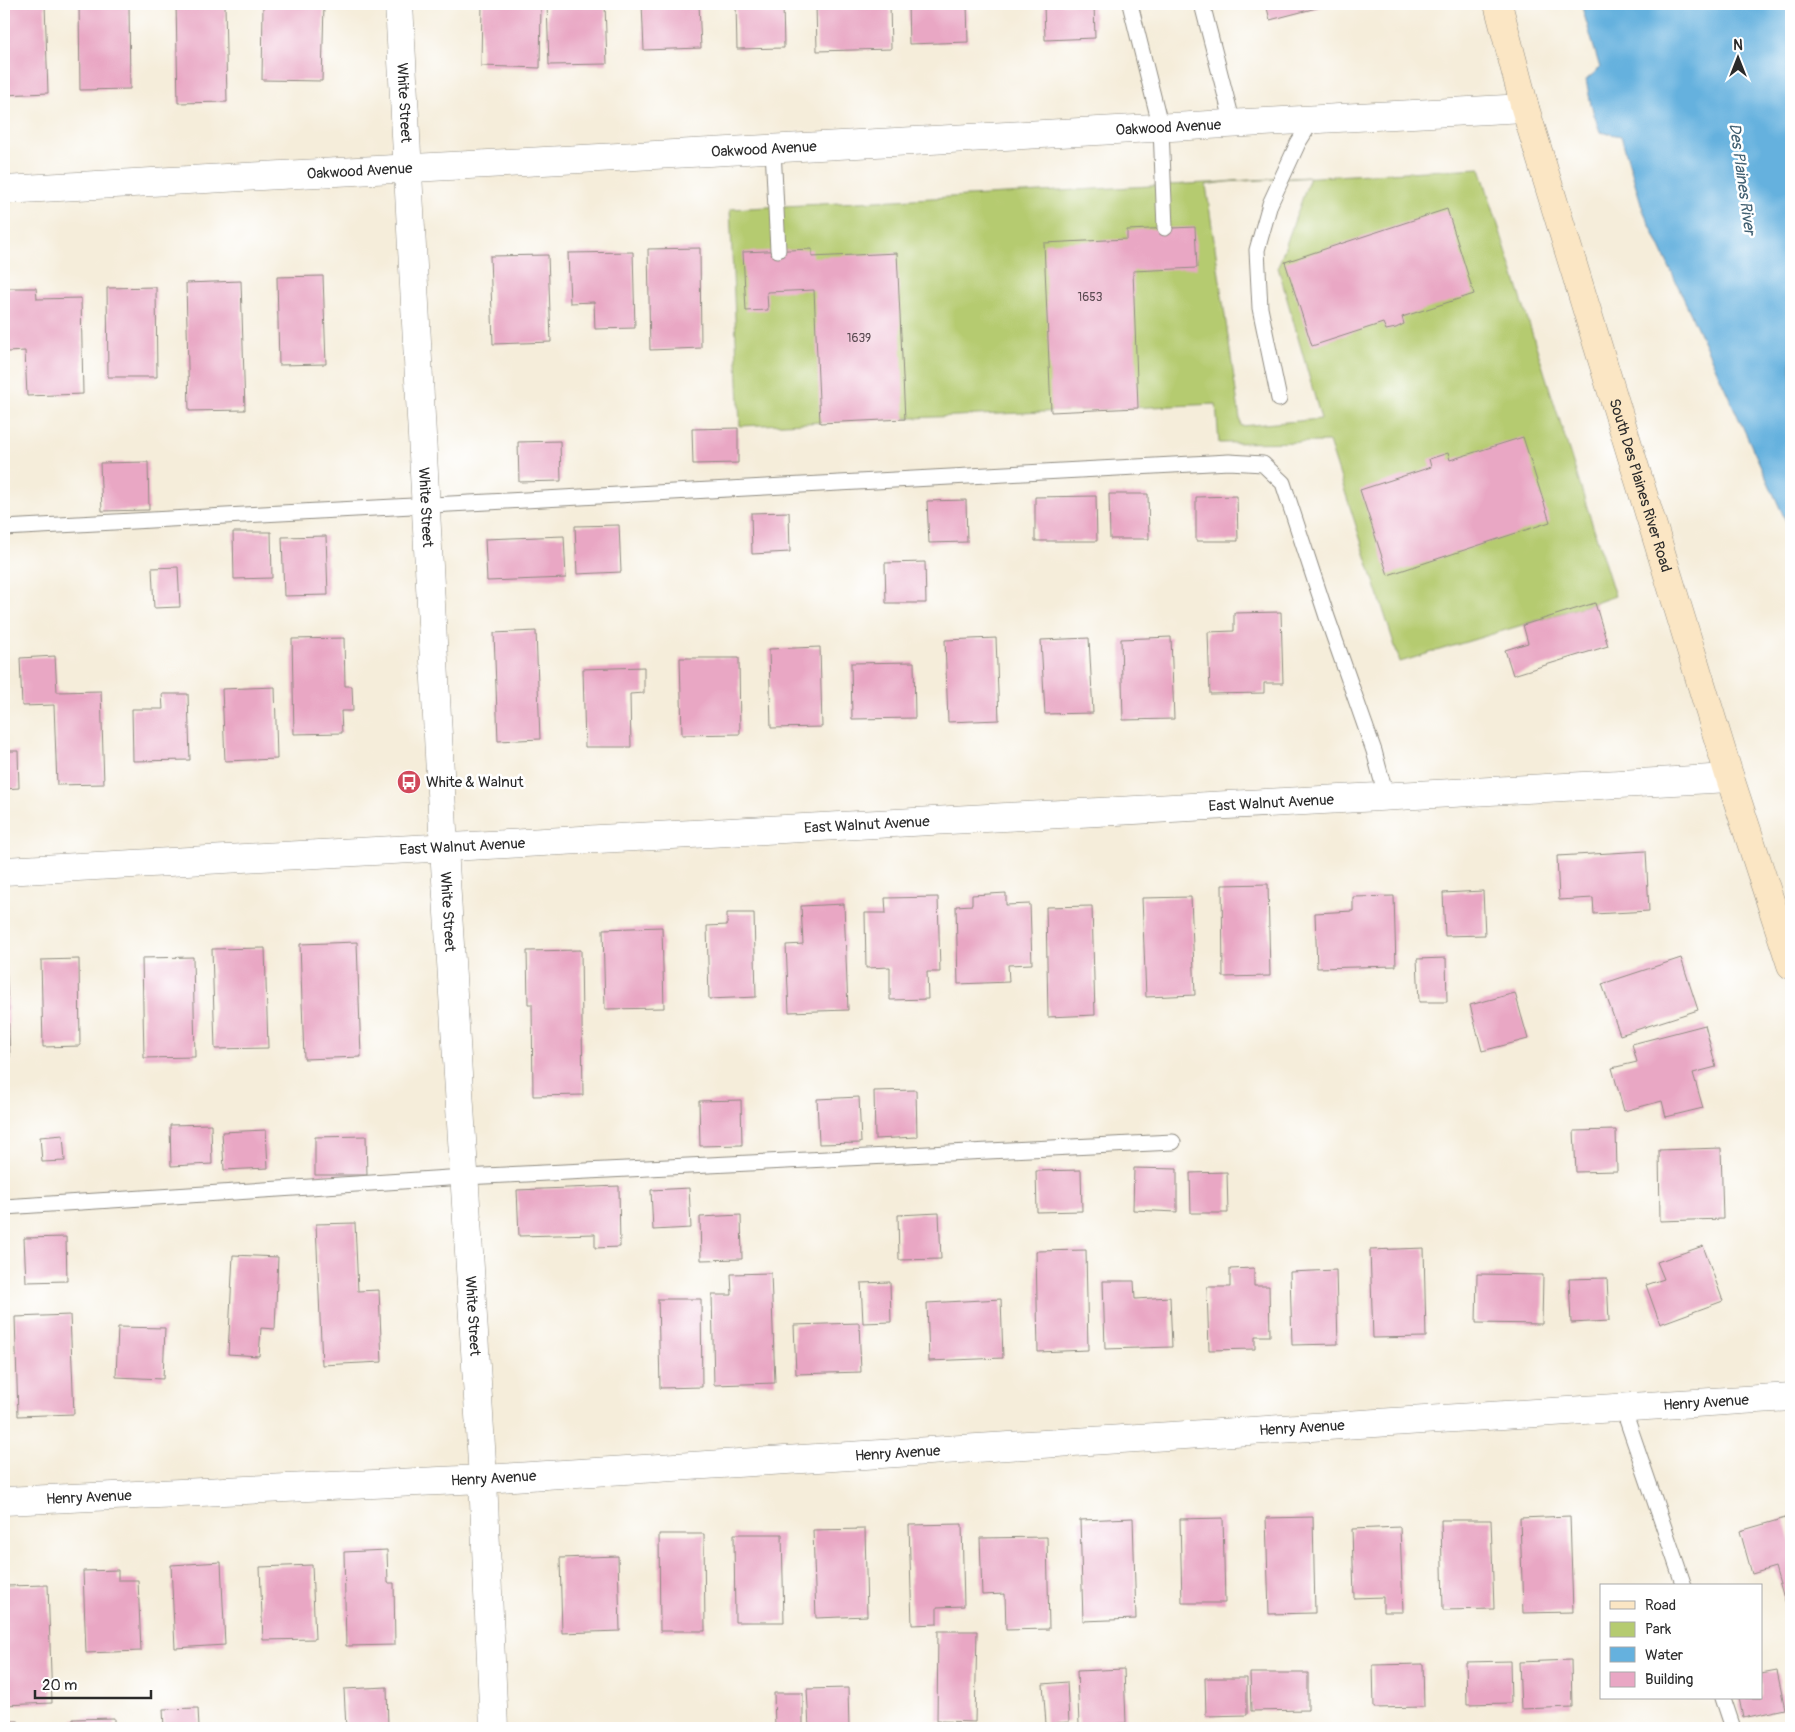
<svg xmlns="http://www.w3.org/2000/svg" width="1795" height="1732" viewBox="0 0 1795 1732" font-family="Pangolin,sans-serif">
<rect width="100%" height="100%" fill="#fff"/>
<filter id="ink" filterUnits="userSpaceOnUse"><feTurbulence type="fractalNoise" baseFrequency=".02" numOctaves="2"/><feDisplacementMap in="SourceGraphic" scale="10" xChannelSelector="R" yChannelSelector="G"/><feConvolveMatrix kernelMatrix="1 2 1 2 8 2 1 2 1" color-interpolation-filters="sRGB"/></filter>
<filter id="wash" filterUnits="userSpaceOnUse"><feTurbulence type="fractalNoise" baseFrequency=".0096" numOctaves="4" result="noise"/><feDisplacementMap in="SourceGraphic" scale="20" xChannelSelector="R" yChannelSelector="G"/><feGaussianBlur stdDeviation="1.12" result="paint"/><feColorMatrix in="noise" values="0 0 0 0 0 0 0 0 0 0 0 0 0 0 0 0 0 1.4 0 .05"/><feComposite in="paint" operator="in"/></filter>
<g filter="url(#wash)">
<rect width="100%" height="100%" fill="#f5edda"/>
<path fill="#b5cb70" stroke="#707b4e" fill-rule="evenodd" d="M1480 168 1615 596 1595 603 1400 662 1329 442 1219 443 1216 404 740 426 730 209ZM1310 177 1278 267 1321 419 1241 426 1206 185 1232 181Z"/>
<path fill="#65b1de" stroke="#486e84" d="M1581 4H1791V532L1643 210 1621 136 1600 132 1591 105 1586 80 1600 68Z"/>
<g id="blocks">
<g fill="#e9a7c4">
<path d="M4 4H45L48 93 4 95Z"/>
<path d="M79 4H129L130 89 80 90Z"/>
<path d="M176 4H225L227 102 178 103Z"/>
<path d="M263 4H324L322 81 262 80Z"/>
<path d="M482 4H541L540 68 481 66Z"/>
<path d="M547 4H605L607 64 549 65Z"/>
<path d="M642 4H699L701 48 644 50Z"/>
<path d="M736 4H783L784 48 737 49Z"/>
<path d="M816 4H890L891 49 817 51Z"/>
<path d="M908 4H967L968 42 909 44Z"/>
<path d="M1044 4H1094L1095 38 1045 40Z"/>
<path d="M1266 4H1332L1270 20Z"/>
<path d="M1447 209 1474 294 1402 317 1404 324 1396 328 1386 330 1383 323 1312 346 1285 262Z"/>
<path d="M1195 227 1197 268 1133 271 1138 408 1051 412 1044 243 1127 239V230Z"/>
<path d="M700 248 701 348 650 350 648 249Z"/>
<path d="M812 249V257L897 253 905 419 820 423 814 290 767 292 768 310 746 311 743 252Z"/>
<path d="M633 252 635 328 595 329 594 302 570 303 568 253Z"/>
<path d="M548 255 551 342 493 344 490 256Z"/>
<path d="M323 276 326 364 279 365 277 277Z"/>
<path d="M241 281 245 410 189 411 186 283Z"/>
<path d="M156 287 157 377H108L107 288Z"/>
<path d="M6 288H36L37 299 81 298 83 394 27 396 25 351 7 352Z"/>
<path d="M738 428V463L693 464 692 429Z"/>
<path d="M1523 437 1550 522 1388 575 1360 490 1431 467 1429 459 1448 453 1450 460Z"/>
<path d="M560 441 561 481 519 482 518 442Z"/>
<path d="M148 462 149 510 102 511 100 463Z"/>
<path d="M1109 494H1148L1149 539H1110Z"/>
<path d="M1096 496 1097 541H1035V497Z"/>
<path d="M1237 496 1238 541H1196V497Z"/>
<path d="M966 500 967 542 929 543 927 501Z"/>
<path d="M789 512 790 552 752 554 751 513Z"/>
<path d="M619 525 621 572 577 574 575 526Z"/>
<path d="M233 532H271L272 578 234 579Z"/>
<path d="M326 536 328 595 284 596 282 537Z"/>
<path d="M564 536 566 578 487 581 485 539Z"/>
<path d="M925 562 926 603H886L885 563Z"/>
<path d="M178 567 180 607 154 608 152 568Z"/>
<path d="M1595 603 1608 646 1513 675 1505 650 1528 643 1523 625Z"/>
<path d="M1281 612 1283 683H1264V693L1210 694 1208 632 1234 631V613Z"/>
<path d="M536 631 540 739 498 741 494 633Z"/>
<path d="M1171 637 1174 719 1123 720 1121 639Z"/>
<path d="M344 638 345 686H352L353 711H341L342 733 294 734 292 639Z"/>
<path d="M996 638 999 720 948 722 945 640Z"/>
<path d="M1089 638 1093 713 1045 714 1041 640Z"/>
<path d="M820 647 822 727 771 728 769 649Z"/>
<path d="M55 656 57 692 101 691 104 784 57 785 54 705 22 706 20 658Z"/>
<path d="M680 658H739L740 734 682 735Z"/>
<path d="M914 662 915 718 852 719 851 663Z"/>
<path d="M644 667V693L630 694 631 747H585L583 669Z"/>
<path d="M275 687 277 759 225 761 222 689Z"/>
<path d="M162 694H188L190 760 133 761 132 709H163Z"/>
<path d="M4 751H18L19 788 4 789Z"/>
<path d="M1646 851 1649 911 1594 914 1593 898 1559 900 1557 856Z"/>
<path d="M1268 884 1270 976 1223 977 1222 885Z"/>
<path d="M1483 891 1485 935 1445 936 1443 893Z"/>
<path d="M1006 893V905L1030 904 1032 964 1008 965 1009 982 958 984 956 906 972 905V895Z"/>
<path d="M1394 896 1396 966 1317 968 1315 913 1353 911V897Z"/>
<path d="M938 897 940 972H927L928 999 890 1000V967L866 968 865 913H886L885 898Z"/>
<path d="M1191 897 1195 995 1146 997 1142 898Z"/>
<path d="M844 904 848 1010 789 1012 786 945 803 944 801 906Z"/>
<path d="M1092 906 1095 1015 1048 1017 1046 907Z"/>
<path d="M727 913H754L756 997 709 999 707 926 727 925Z"/>
<path d="M662 927 664 1008 605 1009 603 929Z"/>
<path d="M357 942 361 1057 304 1059 300 944Z"/>
<path d="M265 948 268 1048 215 1049 212 949Z"/>
<path d="M581 950 583 1095 533 1096 532 1004H528L527 951Z"/>
<path d="M193 957 195 1057 144 1058 142 958Z"/>
<path d="M1446 958 1447 1002H1419L1417 959Z"/>
<path d="M1681 958 1698 1010 1620 1035 1602 984Z"/>
<path d="M79 959 80 1046 43 1047 41 960Z"/>
<path d="M4 960H6L10 1057H4Z"/>
<path d="M1515 993 1528 1039 1482 1051 1470 1005Z"/>
<path d="M1705 1025 1716 1067 1693 1073 1703 1108 1666 1117 1662 1101 1624 1111 1612 1068 1637 1062 1632 1044Z"/>
<path d="M916 1090 917 1137 875 1139 874 1091Z"/>
<path d="M859 1097 861 1143 819 1144 817 1099Z"/>
<path d="M741 1100 742 1145 700 1146 699 1101Z"/>
<path d="M211 1124 212 1164 171 1166 170 1125Z"/>
<path d="M266 1130 268 1168 224 1170 222 1132Z"/>
<path d="M1616 1130 1617 1171 1576 1172 1574 1131Z"/>
<path d="M63 1135 65 1161 42 1162 40 1137Z"/>
<path d="M366 1136 367 1175H315V1137Z"/>
<path d="M1721 1148 1723 1219 1660 1221 1659 1150Z"/>
<path d="M1134 1168 1177 1169V1212L1133 1210Z"/>
<path d="M1081 1170 1082 1211 1037 1212 1036 1171Z"/>
<path d="M1227 1172 1228 1213H1191L1190 1173Z"/>
<path d="M619 1186 620 1247 595 1248V1234L519 1236 517 1190Z"/>
<path d="M689 1188 691 1228 653 1230 651 1190Z"/>
<path d="M939 1213 941 1259 899 1260 898 1215Z"/>
<path d="M741 1215 742 1259 701 1260 700 1217Z"/>
<path d="M355 1223 358 1291 379 1290 382 1362 322 1365 316 1224Z"/>
<path d="M66 1237 67 1281 26 1282 24 1238Z"/>
<path d="M1703 1246 1723 1301 1660 1324 1646 1285 1664 1279 1657 1262Z"/>
<path d="M1424 1248 1426 1337 1373 1338 1370 1250Z"/>
<path d="M1086 1250 1088 1350 1038 1352 1036 1251Z"/>
<path d="M233 1255 278 1257 275 1329 261 1328 259 1356 228 1354Z"/>
<path d="M1254 1268V1286H1269L1270 1336H1255V1349L1209 1350 1207 1287H1230V1269Z"/>
<path d="M1336 1270 1338 1344 1292 1345 1290 1272Z"/>
<path d="M771 1273 775 1383 714 1385 712 1295H732L731 1274Z"/>
<path d="M1477 1274 1543 1275 1542 1324 1476 1323Z"/>
<path d="M1607 1278 1609 1321 1571 1323 1569 1279Z"/>
<path d="M1103 1281H1134L1135 1299 1170 1297 1172 1347 1105 1349Z"/>
<path d="M890 1282 891 1322 863 1323 861 1283Z"/>
<path d="M658 1299H701L702 1387 660 1388Z"/>
<path d="M1001 1299 1003 1358 929 1361 927 1303Z"/>
<path d="M70 1315 74 1414 18 1416 15 1317Z"/>
<path d="M859 1323 861 1372 796 1374 794 1325Z"/>
<path d="M118 1327 165 1328 163 1379 116 1377Z"/>
<path d="M1570 1516 1573 1612 1523 1613 1520 1518Z"/>
<path d="M1313 1517 1315 1613 1269 1614 1266 1518Z"/>
<path d="M1133 1518 1136 1619 1083 1621 1080 1520Z"/>
<path d="M1223 1518 1225 1603H1182L1180 1519Z"/>
<path d="M1785 1518 1791 1541V1615L1789 1616 1775 1567 1752 1574 1740 1531Z"/>
<path d="M1441 1520H1491L1494 1609 1443 1610Z"/>
<path d="M962 1524 964 1606 937 1607V1624L912 1625 909 1525Z"/>
<path d="M1400 1527 1403 1612H1383V1597L1354 1598 1352 1529Z"/>
<path d="M865 1529 867 1616 816 1618 813 1530Z"/>
<path d="M659 1534H704L705 1631H660Z"/>
<path d="M734 1534H782L784 1622H735Z"/>
<path d="M1047 1537 1049 1629 1006 1630 1005 1594 982 1595 980 1538Z"/>
<path d="M387 1550 388 1583H394L395 1645 346 1646 344 1552Z"/>
<path d="M618 1556 620 1631 562 1633 560 1558Z"/>
<path d="M221 1562 225 1645 175 1648 171 1565Z"/>
<path d="M312 1565 315 1639 263 1640 260 1567Z"/>
<path d="M118 1570V1580H138L141 1651 86 1653 83 1571Z"/>
<path d="M48 1585 52 1703 4 1705V1586Z"/>
<path d="M938 1631H977L975 1722 937 1721Z"/>
<path d="M1571 1660 1572 1707 1521 1709 1519 1662Z"/>
<path d="M1510 1661 1511 1703 1467 1704 1466 1662Z"/>
<path d="M1423 1664 1424 1707 1374 1708 1373 1665Z"/>
<path d="M1124 1669 1126 1723 1079 1725 1077 1671Z"/>
<path d="M1777 1671 1785 1709 1743 1718 1739 1698H1761V1674Z"/>
<path d="M1250 1673H1308V1710L1251 1711Z"/>
<path d="M1205 1678H1247V1715L1206 1716Z"/>
<path d="M1067 1682 1069 1722 1046 1724 1043 1684Z"/>
<path d="M387 1687 388 1728H346L344 1689Z"/>
<path d="M848 1688 849 1728H809L807 1689Z"/>
<path d="M774 1693H803V1728H775Z"/>
<path d="M198 1708 199 1728H164L163 1709Z"/>
<path d="M114 1718V1728H73V1719Z"/>
<rect x="4" y="1721" width="14" height="7"/>
</g>
</g>
</g>
<g filter="url(#ink)">
<use href="#blocks" fill-opacity="0" stroke="#908c82" stroke-width="1"/>
<g fill="none" stroke-linecap="round" stroke-linejoin="round">
<g stroke="#908c82" stroke-width="17">
<g id="lane">
<path d="M1130 4 1161 128 1165 228"/>
<path d="M1202 4 1233 124"/>
<path d="M773 149 778 250"/>
<path d="M1279 399 1260 308 1257 250 1270 204 1298 143 1313 119"/>
<path d="M4 528 1229 462 1263 464 1283 483 1327 617 1374 751 1386 796"/>
<path d="M4 1207 464 1177 1173 1142"/>
<path d="M1623 1408 1684 1586"/>
<path d="M1723 1698 1733 1728"/>
</g>
</g>
<g stroke="#908c82" stroke-width="29">
<g id="street">
<path id="s1" d="M399 4 444 848 483 1479 494 1728"/>
<path id="s2" d="M4 190 1525 108"/>
<path id="s3" d="M4 871 1730 778"/>
<path id="s4" d="M4 1501 483 1479 1791 1397"/>
</g>
</g>
<g stroke="#908c82" stroke-width="29">
<g id="secondary">
<path id="s5" d="M1498 4 1525 108 1730 778 1791 965"/>
</g>
</g>
<use href="#lane" stroke="#fff" stroke-width="15"/>
<use href="#street" stroke="#fff" stroke-width="28"/>
<use href="#secondary" stroke="#fbe6c4" stroke-width="28"/>
</g>
</g>
<defs>
<g id="bus-disc" transform="scale(1.25)"><circle r="9.5" fill="#d1495b" stroke="#fff"/><path d="M-5-6H5V4H4V6H2V4H-2V6H-4V4H-5ZM-3.5-4V0h7V-4ZM-3.5 1.2v1.5H-2V1.2ZM2 1.2v1.5H3.5V1.2Z" fill="#fff"/></g>
</defs>
<g fill-rule="evenodd">
<use href="#bus-disc" x="409" y="782"/>
</g>
<g text-anchor="middle" dominant-baseline="central" stroke-width="5" stroke-linejoin="round" paint-order="stroke">
<g font-size="12" fill="#5a4a51">
<text x="1090" y="297">1653</text>
<text x="859" y="338">1639</text>
</g>
<g font-size="15" fill="#2b2b2b" stroke="#fff">
<text stroke="none"><textPath href="#s1" startOffset="99">White Street</textPath></text>
<text stroke="none"><textPath href="#s2" startOffset="1166">Oakwood Avenue</textPath></text>
<text stroke="none"><textPath href="#s2" startOffset="761">Oakwood Avenue</textPath></text>
<text stroke="none"><textPath href="#s2" startOffset="356">Oakwood Avenue</textPath></text>
<text stroke="none"><textPath href="#s5" startOffset="502">South Des Plaines River Road</textPath></text>
<text stroke="none"><textPath href="#s1" startOffset="504">White Street</textPath></text>
<text stroke="none"><textPath href="#s3" startOffset="1269">East Walnut Avenue</textPath></text>
<text stroke="none"><textPath href="#s3" startOffset="864">East Walnut Avenue</textPath></text>
<text stroke="none"><textPath href="#s3" startOffset="459">East Walnut Avenue</textPath></text>
<text stroke="none"><textPath href="#s1" startOffset="909">White Street</textPath></text>
<text stroke="none"><textPath href="#s1" startOffset="1314">White Street</textPath></text>
<text stroke="none"><textPath href="#s4" startOffset="1705">Henry Avenue</textPath></text>
<text stroke="none"><textPath href="#s4" startOffset="1300">Henry Avenue</textPath></text>
<text stroke="none"><textPath href="#s4" startOffset="895">Henry Avenue</textPath></text>
<text stroke="none"><textPath href="#s4" startOffset="490">Henry Avenue</textPath></text>
<text stroke="none"><textPath href="#s4" startOffset="85">Henry Avenue</textPath></text>
</g>
<g font-size="15" fill="#2b2b2b" stroke="#fff" text-anchor="start">
<text x="426" y="782">White &amp; Walnut</text>
</g>
<g font-size="16" font-style="italic" fill="#426173" stroke="#fff">
<text transform="translate(1742 179) rotate(82)">Des Plaines River</text>
</g>
</g>
<rect width="1795" height="1732" fill="none" stroke="#fff" stroke-width="20"/>
<rect x="1600" y="1584" width="162" height="115" fill="#ffffff" stroke="#aaaaaa"/>
<rect x="1610" y="1601" width="25" height="8" fill="#fbe6c4" stroke="#aaaaaa"/>
<text x="1645" y="1610" font-size="15" fill="#2b2b2b">Road</text>
<rect x="1610" y="1622" width="25" height="15" fill="#b5cb70" stroke="#aaaaaa"/>
<text x="1645" y="1634" font-size="15" fill="#2b2b2b">Park</text>
<rect x="1610" y="1647" width="25" height="15" fill="#65b1de" stroke="#aaaaaa"/>
<text x="1645" y="1660" font-size="15" fill="#2b2b2b">Water</text>
<rect x="1610" y="1672" width="25" height="15" fill="#e9a7c4" stroke="#aaaaaa"/>
<text x="1645" y="1684" font-size="15" fill="#2b2b2b">Building</text>
<g transform="translate(1738 58)" stroke="#ffffff" stroke-width="4" paint-order="stroke">
<path d="M0-4L9 19L0 12L-9 19Z" fill="#2b2b2b"/>
<text y="-8" font-size="14" font-weight="bold" text-anchor="middle" fill="#2b2b2b">N</text>
</g>
<path d="M35 1690v8h116v-8" fill="none" stroke="#2b2b2b" stroke-width="2.5"/>
<text x="42" y="1690" font-size="15" fill="#2b2b2b" stroke="#ffffff" stroke-width="4" paint-order="stroke">20 m</text>
</svg>
